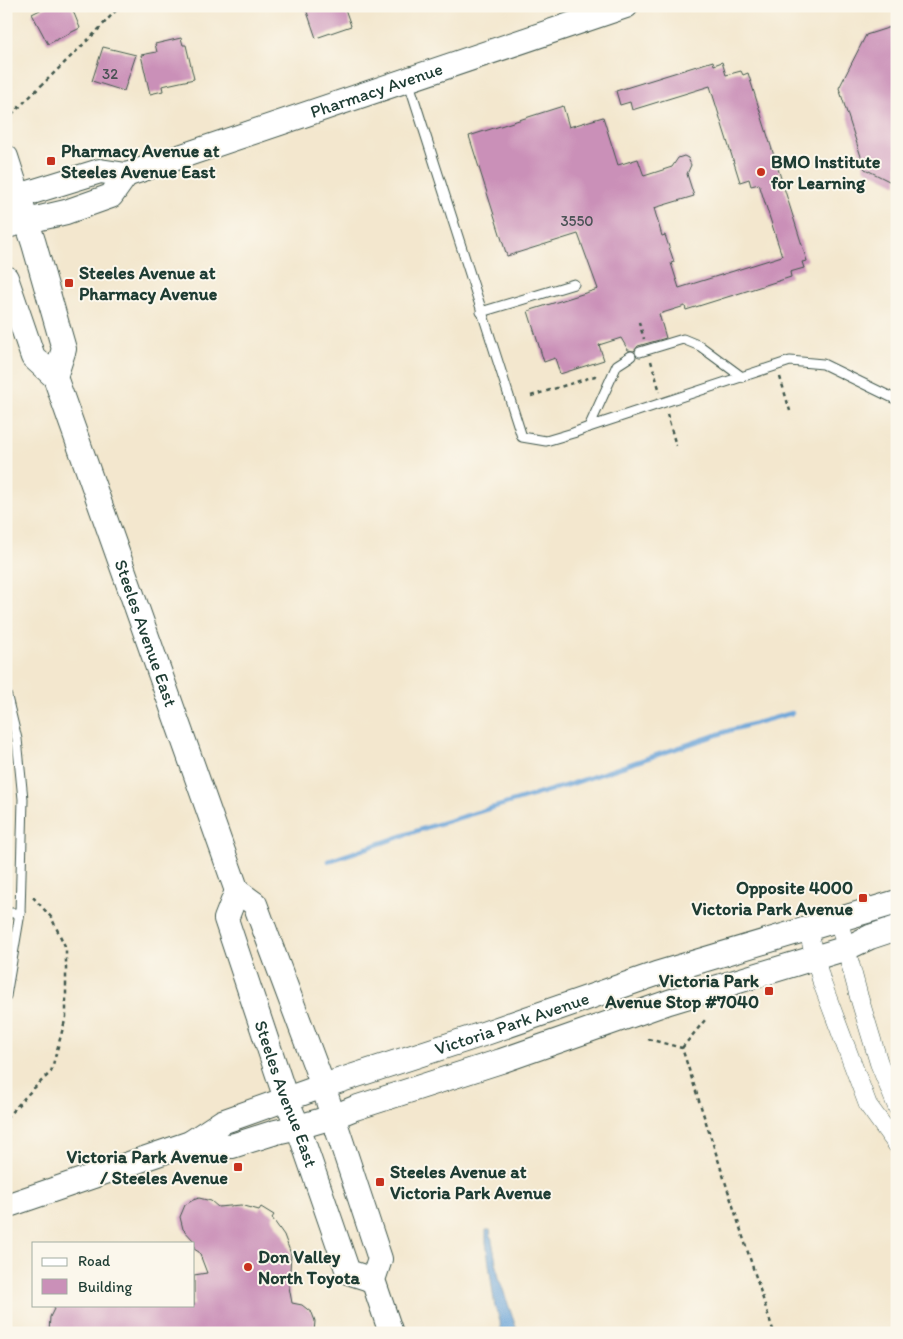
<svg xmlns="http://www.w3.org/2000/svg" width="903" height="1339" viewBox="0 0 903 1339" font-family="Itim,sans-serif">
<rect width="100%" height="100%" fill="#fbf7ec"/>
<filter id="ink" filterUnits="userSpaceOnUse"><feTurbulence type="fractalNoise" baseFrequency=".02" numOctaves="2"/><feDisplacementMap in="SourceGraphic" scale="10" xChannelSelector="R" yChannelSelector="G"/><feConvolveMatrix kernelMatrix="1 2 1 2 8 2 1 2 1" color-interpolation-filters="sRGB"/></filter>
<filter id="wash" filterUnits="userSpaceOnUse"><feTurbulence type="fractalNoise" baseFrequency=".0096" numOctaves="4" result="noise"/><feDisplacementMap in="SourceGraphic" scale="20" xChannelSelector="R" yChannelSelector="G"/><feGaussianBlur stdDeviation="1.12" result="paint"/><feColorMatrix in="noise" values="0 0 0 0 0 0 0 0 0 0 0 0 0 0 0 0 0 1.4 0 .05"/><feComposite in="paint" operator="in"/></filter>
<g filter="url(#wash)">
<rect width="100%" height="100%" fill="#f3e7ce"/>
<path fill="#67a2d7" stroke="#437086" d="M486 1230H490L499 1278 518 1333H498C503 1325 499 1316 495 1308L486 1242Z"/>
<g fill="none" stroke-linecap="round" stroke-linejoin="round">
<path stroke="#67a2d7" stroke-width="4.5" d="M329 861 425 828 568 785 731 730 792 713"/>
</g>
<g id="blocks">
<g fill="#ca90b8">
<path d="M48 6H71L80 28 48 44 32 14Z"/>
<path d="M305 6H344L351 26 316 38Z"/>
<path d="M897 25V185L865 169 839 88 866 35Z"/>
<path d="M181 38 183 45H186L194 79 162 86 163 91 150 94 141 55 157 52 155 44Z"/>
<path d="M103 47 136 55 124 91 92 81Z"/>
<path d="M713 61 714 65 722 62 726 75 741 71 743 75 748 73 807 261 802 262 804 268 790 272 791 277 686 310 685 306 659 314 666 338 638 346 634 351 628 350 621 338 599 345 604 360 560 374 555 358 544 362 528 311 598 289 578 234 507 256 469 136 563 106 569 127 603 117 618 165 638 159 644 176 672 167 678 158 684 156 688 158 691 165 687 174 694 196 654 208 662 236 665 235 674 262 671 263 679 288 782 256 759 184 751 186 749 179 740 182 710 86 632 110 630 102 620 105 616 91Z"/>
<path d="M199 1198 211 1201 218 1207 241 1205 259 1210 261 1207 274 1215 272 1218 284 1235 291 1254 289 1287 292 1303 302 1305 312 1313 315 1321 314 1333H49L50 1317 56 1305H194V1275L207 1273 199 1252 194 1249V1241L183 1229 180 1217 185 1205 193 1200Z"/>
</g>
</g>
</g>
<g filter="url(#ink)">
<use href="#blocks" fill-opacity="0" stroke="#3f564b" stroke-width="1"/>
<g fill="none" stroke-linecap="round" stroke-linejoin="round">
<g stroke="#3f564b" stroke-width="11">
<g id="lane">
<path d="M408 80 522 437 546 441 573 433 589 427 790 361 823 364 897 400"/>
<path d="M481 312 574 284"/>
<path d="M640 352 683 339 700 346 742 377"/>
<path d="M589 427 617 365 631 356"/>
<path d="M6 693 17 739 23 799 20 913 6 996"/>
<path d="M6 913H20"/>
</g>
</g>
<g stroke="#3f564b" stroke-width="19">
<g id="street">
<path d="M838 918 859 997 879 1063 897 1107"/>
<path d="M807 928 822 983 868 1105 897 1145"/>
</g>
</g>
<g stroke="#3f564b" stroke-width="26">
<g id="secondary">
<path d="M6 157 34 244 64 349 55 377"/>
<path id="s1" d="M6 200 100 171 126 175 626 6"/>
<path d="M6 226 66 212 111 196 126 175"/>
<path id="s2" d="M6 278 33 357 55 377 237 891 255 904 323 1086 380 1259 373 1280 391 1333"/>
<path id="s3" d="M237 891 226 919 286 1099 298 1127 348 1272 373 1280"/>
<path d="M190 1143 232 1146 276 1132 298 1127 333 1117 355 1108 501 1061 669 1002 847 948 870 937 897 928"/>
<path id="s4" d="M6 1206 190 1143 222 1122 323 1086 483 1034 656 974 897 902"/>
</g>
</g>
<g stroke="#3f564b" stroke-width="2.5" stroke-dasharray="4 4" stroke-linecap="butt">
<path d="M6 120 97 31 120 6"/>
<path d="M639 322 644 339"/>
<path d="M651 361 660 392"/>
<path d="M780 377 790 411"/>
<path d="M531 396 595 376 599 378"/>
<path d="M667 414 676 446"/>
<path d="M648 1039 682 1048 774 1333"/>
<path d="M682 1048 705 1020"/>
<path d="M6 1118 31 1091 51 1072 66 1017V948L51 917 32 896"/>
</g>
<use href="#lane" stroke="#fff" stroke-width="9"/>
<use href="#street" stroke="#fff" stroke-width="18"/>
<use href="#secondary" stroke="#fff" stroke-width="24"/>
</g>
</g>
<g fill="#c8321e" stroke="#fbf7ec" stroke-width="2">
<rect x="46" y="156" width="10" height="10" rx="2.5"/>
<circle cx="761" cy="172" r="5"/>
<rect x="64" y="278" width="10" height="10" rx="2.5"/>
<rect x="858" y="893" width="10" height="10" rx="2.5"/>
<rect x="764" y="986" width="10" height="10" rx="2.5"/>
<rect x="233" y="1162" width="10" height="10" rx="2.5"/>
<rect x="375" y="1177" width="10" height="10" rx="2.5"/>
<circle cx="248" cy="1267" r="5"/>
</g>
<g text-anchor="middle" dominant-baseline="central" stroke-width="4" stroke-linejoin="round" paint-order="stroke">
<g font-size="15" fill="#4a5255">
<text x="110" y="74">32</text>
<text x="577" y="221">3550</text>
</g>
<g font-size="18" fill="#1f3d34" stroke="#fbf7ec">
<text stroke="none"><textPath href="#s1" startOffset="389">Pharmacy Avenue</textPath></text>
<text stroke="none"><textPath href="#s2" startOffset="385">Steeles Avenue East</textPath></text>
<text stroke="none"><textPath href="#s4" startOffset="539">Victoria Park Avenue</textPath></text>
<text stroke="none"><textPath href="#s3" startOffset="215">Steeles Avenue East</textPath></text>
</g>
<g font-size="18" font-weight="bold" fill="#1f3d34" stroke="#fbf7ec" text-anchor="start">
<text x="61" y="151">Pharmacy Avenue at<tspan x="61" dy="21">Steeles Avenue East</tspan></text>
<text x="771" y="162">BMO Institute<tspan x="771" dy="21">for Learning</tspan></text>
<text x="79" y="273">Steeles Avenue at<tspan x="79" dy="21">Pharmacy Avenue</tspan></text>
<text x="853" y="888" text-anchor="end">Opposite 4000<tspan x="853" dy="21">Victoria Park Avenue</tspan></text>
<text x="759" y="981" text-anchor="end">Victoria Park<tspan x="759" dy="21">Avenue Stop #7040</tspan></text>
<text x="228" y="1157" text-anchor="end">Victoria Park Avenue<tspan x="228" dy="21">/ Steeles Avenue</tspan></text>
<text x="390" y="1172">Steeles Avenue at<tspan x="390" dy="21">Victoria Park Avenue</tspan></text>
<text x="258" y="1257">Don Valley<tspan x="258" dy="21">North Toyota</tspan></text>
</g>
</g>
<rect width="903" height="1339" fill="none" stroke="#fbf7ec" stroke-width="25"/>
<rect x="32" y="1242" width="162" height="65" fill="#fbf7ec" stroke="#a3ada2"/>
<rect x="42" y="1258" width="25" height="8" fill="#ffffff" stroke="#a3ada2"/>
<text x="78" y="1266" font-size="15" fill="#1f3d34">Road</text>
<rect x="42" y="1279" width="25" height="15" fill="#ca90b8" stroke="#a3ada2"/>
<text x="78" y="1292" font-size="15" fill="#1f3d34">Building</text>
</svg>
